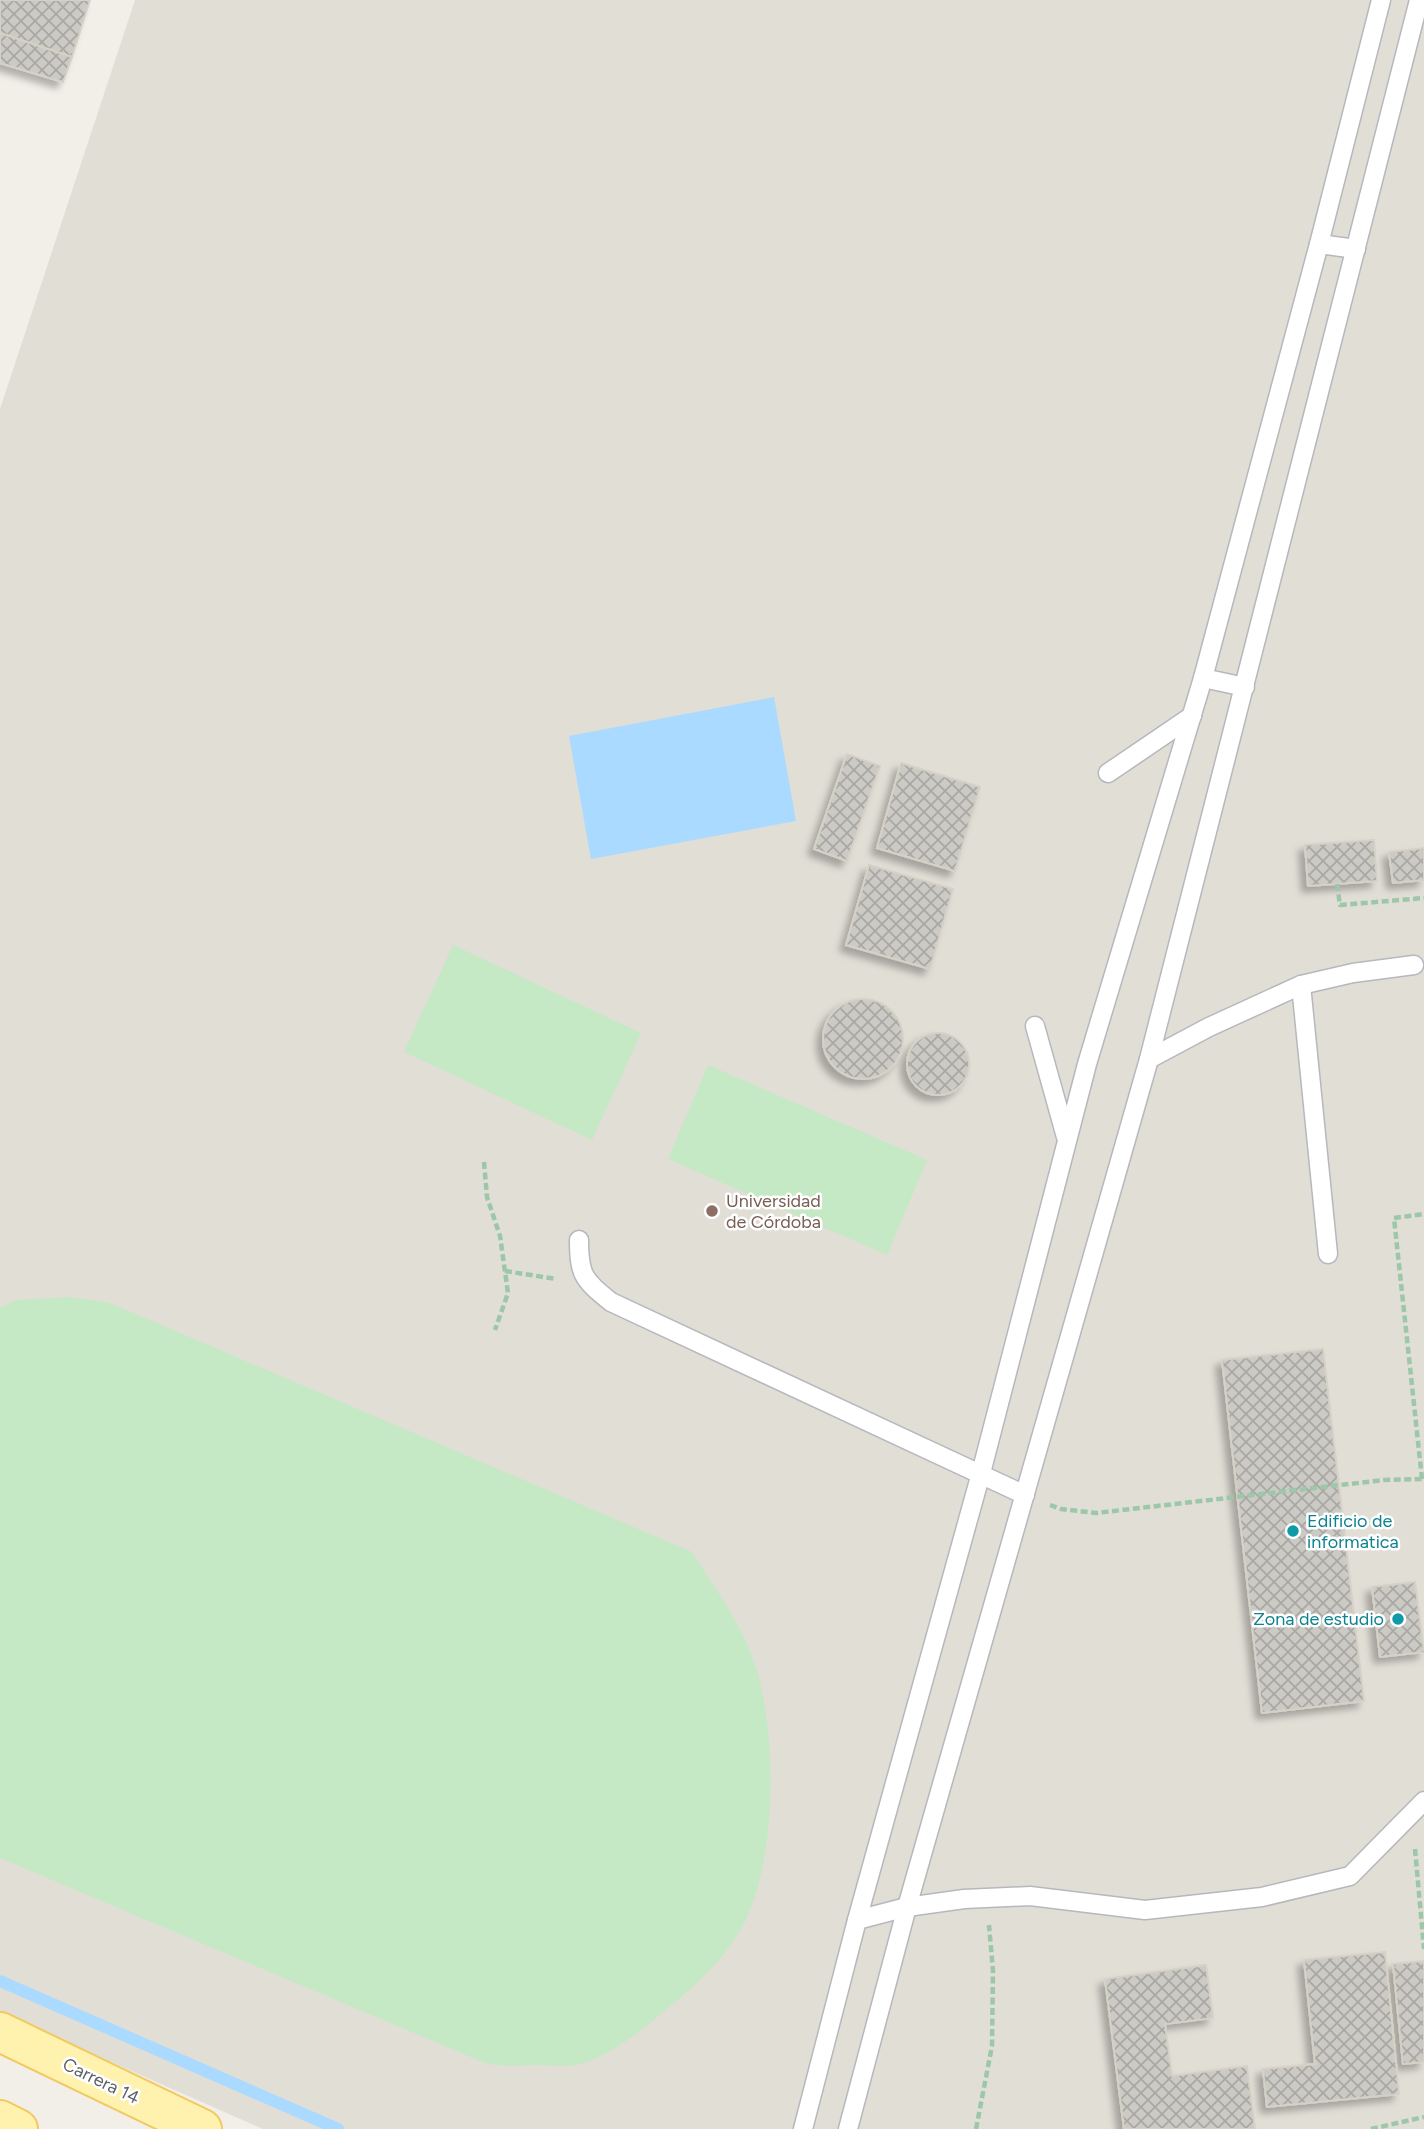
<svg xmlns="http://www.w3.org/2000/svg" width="1424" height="2129" viewBox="0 0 1424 2129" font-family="Figtree,sans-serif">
<defs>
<pattern id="building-cross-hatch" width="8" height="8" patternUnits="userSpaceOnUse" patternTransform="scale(1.75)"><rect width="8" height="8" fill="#cccac5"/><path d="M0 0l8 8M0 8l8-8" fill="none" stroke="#a9a8a4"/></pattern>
<filter id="shadow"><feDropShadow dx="-6" dy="6" stdDeviation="3.5" flood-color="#0004"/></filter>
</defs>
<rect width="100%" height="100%" fill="#f1efe8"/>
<path fill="#e1ded6" d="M135 0H1424V2129H263L0 2013V409Z"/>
<g fill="#c5e8c5">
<path d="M453 945 641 1033 592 1140 404 1052Z"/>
<path d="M708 1065 927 1160 887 1255 668 1159Z"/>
<path d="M69 1297 110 1303 692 1552C716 1590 746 1630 758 1674 777 1744 777 1864 741 1929 721 1964 688 1992 657 2017 634 2036 605 2059 575 2065 563 2067 550 2065 538 2065 516 2065 508 2068 485 2063L0 1858V1308L16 1300Z"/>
</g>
<path fill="#aadaff" d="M774 697 796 821 591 859 569 736Z"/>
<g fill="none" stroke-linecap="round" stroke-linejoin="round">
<path stroke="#aadaff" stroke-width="12" d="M0 1981 338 2129"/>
</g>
<g fill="url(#building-cross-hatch)" stroke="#d6d1c6" stroke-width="2" filter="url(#shadow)">
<path d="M0 0H90L72 57 0 33Z"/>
<path d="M0 33 72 57 63 82 0 63Z"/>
<path d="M847 754 880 766 847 861 814 849Z"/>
<path d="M901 763 980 787 955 871 877 848Z"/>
<path d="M1374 840 1377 881 1308 886 1305 845Z"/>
<path d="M1424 848V880L1393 883 1389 852Z"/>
<path d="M869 865 953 889 930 969 846 945Z"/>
<circle cx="863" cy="1039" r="40"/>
<circle cx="938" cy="1064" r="31"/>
<path d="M1323 1349 1364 1701 1262 1713 1222 1360Z"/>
<path d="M1415 1582 1424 1652 1380 1657 1372 1587Z"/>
<path d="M1385 1952 1399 2094 1267 2107 1263 2069 1315 2064 1304 1960Z"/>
<path d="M1424 1961V2062L1403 2064 1393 1964Z"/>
<path d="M1206 1965 1213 2018 1165 2024 1172 2076 1247 2066 1255 2129H1124L1105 1979Z"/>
</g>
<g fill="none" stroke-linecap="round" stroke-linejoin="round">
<g stroke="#b5b8bc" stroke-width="21">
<g id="lane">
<path d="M1319 244 1356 249"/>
<path d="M1203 678 1245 687"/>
<path d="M1108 773 1192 716"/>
<path d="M1301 985 1328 1254"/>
<path d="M1035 1026 1066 1137"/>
<path d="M1149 1059 1209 1027 1301 985 1353 973 1414 965"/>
<path d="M579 1240C579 1276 584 1280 611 1302L1025 1495"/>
<path d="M857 1920 907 1907 964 1899 1030 1896 1145 1910 1262 1897 1350 1876 1424 1801"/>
<path d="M803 2129 857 1920 981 1473 1087 1064 1203 678 1319 244 1381 0"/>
<path d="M848 2129 907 1907 1149 1059 1419 0"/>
</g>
</g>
<g stroke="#f2c960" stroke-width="42">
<g id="primary">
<path d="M0 2032 202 2129"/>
<path d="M0 2120 18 2129"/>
</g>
</g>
<g stroke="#9cc7a9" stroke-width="4.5" stroke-dasharray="7 3.5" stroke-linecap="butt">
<path d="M1337 884 1340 905 1424 898"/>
<path d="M484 1162 487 1197 500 1236 508 1293 495 1330"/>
<path d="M505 1271 556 1279"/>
<path d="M1422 1479 1394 1218 1424 1214"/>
<path d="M1050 1505 1061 1509 1096 1513 1384 1480 1424 1479"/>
<path d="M1424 1652V1651"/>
<path d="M1415 1849 1424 1949"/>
<path d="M976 2129 992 2046 993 1971 989 1925"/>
<path d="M1371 2129 1424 2117"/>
</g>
<use href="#lane" stroke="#fff" stroke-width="18"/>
<use href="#primary" stroke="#fff2af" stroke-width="38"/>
</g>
<circle fill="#8d6e63" stroke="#fff" stroke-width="2.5" cx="712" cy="1211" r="7"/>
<g fill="#0f9aa8" stroke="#fff" stroke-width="2.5">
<circle cx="1293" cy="1531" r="7"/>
<circle cx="1398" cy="1619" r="7"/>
</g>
<g text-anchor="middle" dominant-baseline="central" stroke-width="5" stroke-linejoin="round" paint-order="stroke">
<g font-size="18" fill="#785e54" stroke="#fff" text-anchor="start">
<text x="726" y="1201">Universidad<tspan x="726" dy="21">de Córdoba</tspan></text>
</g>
<g font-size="18" fill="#0d838f" stroke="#fff" text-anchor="start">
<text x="1307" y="1521">Edificio de<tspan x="1307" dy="21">informatica</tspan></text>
<text x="1384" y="1619" text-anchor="end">Zona de estudio</text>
</g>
<g font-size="18" fill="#5f6368" stroke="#fff">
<text transform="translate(101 2081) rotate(26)">Carrera 14</text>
</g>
</g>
</svg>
